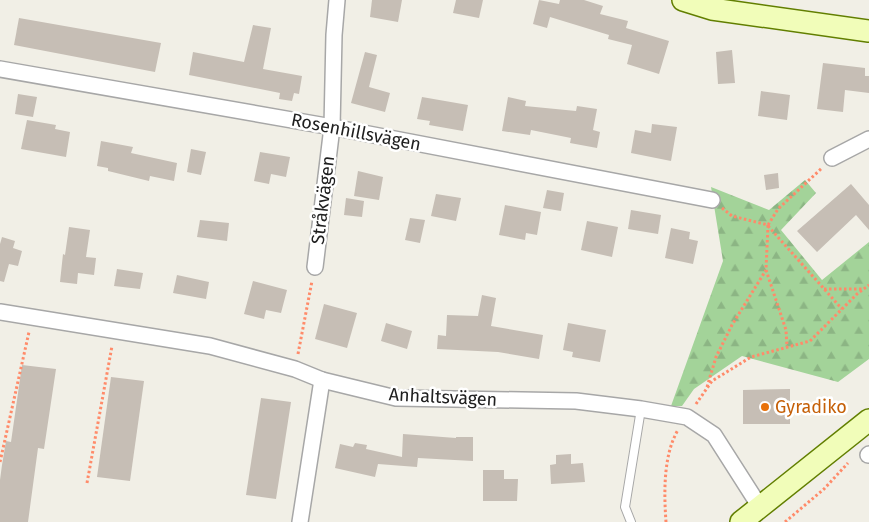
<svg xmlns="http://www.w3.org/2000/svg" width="869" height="522" viewBox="0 0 869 522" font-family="'Fira Sans',sans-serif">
<defs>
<pattern id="forest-firs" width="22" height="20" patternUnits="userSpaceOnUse" patternTransform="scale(1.25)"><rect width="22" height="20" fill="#a3d399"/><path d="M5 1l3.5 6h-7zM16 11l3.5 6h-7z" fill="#8cb584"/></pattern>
</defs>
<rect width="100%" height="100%" fill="#f1efe6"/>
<path fill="url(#forest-firs)" d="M805 180 816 193 781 230 822 280 869 242V359L838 382 742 356 694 389 682 406H671L723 261 711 187 769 210Z"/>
<g fill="#c6beb5">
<path d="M372 0H402L398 22 370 17Z"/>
<path d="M456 0H483L479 18 453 13Z"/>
<path d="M539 0 559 4 560 0H584L603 6 600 14 628 21 626 28 669 41 659 74 627 64 632 45 608 39 609 35 550 17 547 28 533 24Z"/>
<path d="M19 18 161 43 155 72 14 45Z"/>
<path d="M253 25 271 28 263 69 302 76 299 94 294 93 292 101 279 99 280 93 189 75 193 52 244 62Z"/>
<path d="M732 50 735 83 718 84 716 52Z"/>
<path d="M365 52 377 55 369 87 390 93 385 112 351 103Z"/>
<path d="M823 63 865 68V76H869V93L845 90 843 112 817 109Z"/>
<path d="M761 91 790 95 787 120 758 116Z"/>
<path d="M18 94 37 97 33 117 15 114Z"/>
<path d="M422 97 468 105 463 131 429 125 430 121 417 119Z"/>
<path d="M508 97 526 101 525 106 576 111 577 106 597 109 593 130 600 132 597 148 570 143 571 138 531 130 530 135 502 131Z"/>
<path d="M27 120 56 125 55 129 70 132 66 157 21 149Z"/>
<path d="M652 124 677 127 671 161 631 153 635 130 651 133Z"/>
<path d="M101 141 133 147 131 153 177 163 174 181 150 176 149 181 108 171V168L97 166Z"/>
<path d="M191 149 206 152 201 175 187 172Z"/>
<path d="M260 152 290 157 286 177 271 174 269 184 254 181Z"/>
<path d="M358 171 383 177 379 200 354 196Z"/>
<path d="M778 173 779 188 766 190 764 175Z"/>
<path d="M851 184 869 205V230L856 215 817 252 797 231Z"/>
<path d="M547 190 564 193 561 211 543 208Z"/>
<path d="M436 194 461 198 456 221 431 216Z"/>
<path d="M346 198 364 201 362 217 344 215Z"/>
<path d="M505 205 541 212 537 235 526 233 525 240 499 235Z"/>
<path d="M631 210 661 215 658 234 628 229Z"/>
<path d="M410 218 425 220 420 243 405 240Z"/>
<path d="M200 220 229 223 227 241 197 237Z"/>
<path d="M587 221 618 227 612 257 581 250Z"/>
<path d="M69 227 90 230 86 257 96 258 94 275 78 273 77 284 60 282 63 254 65 255Z"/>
<path d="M671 228 690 232 689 239 698 241 693 264 665 258Z"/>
<path d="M2 237 15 241 13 248 22 251 18 266 9 264 4 282 0 281V244Z"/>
<path d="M117 269 143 273 140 289 114 286Z"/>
<path d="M177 275 209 282 206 299 173 293Z"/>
<path d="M253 281 287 290 281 313 266 310 264 319 244 314Z"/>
<path d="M482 295 496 298 491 326 543 335 539 359 498 352 437 349 438 335 446 336 447 315 478 316Z"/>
<path d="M324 304 357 313 347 348 315 339Z"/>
<path d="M386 323 412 331 407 349 381 341Z"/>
<path d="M568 323 606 330 600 362 572 357 573 352 563 350Z"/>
<path d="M22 365 56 369 44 449 38 448 28 522H0V480L2 465 6 441 11 442Z"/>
<path d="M111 377 144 381 130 481 97 477Z"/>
<path d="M790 389V424H743V390Z"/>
<path d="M261 398 291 402 276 499 246 495Z"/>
<path d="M403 434 456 438V437H473V461L418 458 417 467 378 464 375 477 335 468 340 444 353 447 355 443 367 445 366 449 402 457Z"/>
<path d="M571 454V464L583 463 585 482 551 484 550 465 556 464V455Z"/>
<path d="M483 470H504V479H518L517 501H483Z"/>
</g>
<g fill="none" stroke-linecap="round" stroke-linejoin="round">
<g stroke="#a7a7a7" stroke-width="10">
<path id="lane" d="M631 522 625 507 641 409"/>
</g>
<g stroke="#a7a7a7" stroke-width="18">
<g id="street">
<path d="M0 69 332 127 712 200"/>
<path d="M832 158 869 139"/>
<path d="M315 267 332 127 334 35 337 0"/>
<path d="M0 312 210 346 295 369 322 380 396 398 576 401 641 409 687 417 714 435 760 507"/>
<path d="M868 455 869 454"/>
<path d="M300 522 322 380"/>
</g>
</g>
<g stroke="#627f00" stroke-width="24">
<g id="secondary">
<path d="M683 0 712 9 869 31"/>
<path d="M741 522 869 420"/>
</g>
</g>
<g stroke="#ff8b6a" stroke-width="3" stroke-dasharray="2.5 2.5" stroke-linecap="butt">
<path d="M722 208 732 216 768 225 778 209 822 168"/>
<path d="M768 225 766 270 786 330 787 347"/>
<path d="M768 226 842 309"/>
<path d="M824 289H863"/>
<path d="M298 354 312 281"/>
<path d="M707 387 716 357 732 325 766 270"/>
<path d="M696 404 712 381 751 357 810 341 857 294 869 285"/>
<path d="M0 462 29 332"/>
<path d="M87 483 112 346"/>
<path d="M666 522C664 494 663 455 678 430"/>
<path d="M785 522 824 489 848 463"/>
</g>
<use href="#lane" stroke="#fff" stroke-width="8"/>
<use href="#street" stroke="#fff" stroke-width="15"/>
<use href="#secondary" stroke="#f1fdb9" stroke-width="21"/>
</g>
<circle fill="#e8710a" stroke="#fff" stroke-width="2" cx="765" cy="407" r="5"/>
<g text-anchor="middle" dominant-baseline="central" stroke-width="5" stroke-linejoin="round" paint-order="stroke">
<g font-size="18" fill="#202020" stroke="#fff">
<text transform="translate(356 132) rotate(11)">Rosenhillsvägen</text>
<text transform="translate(323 200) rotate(-83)">Stråkvägen</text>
<text transform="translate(443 397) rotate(3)">Anhaltsvägen</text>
</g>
<g font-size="18" fill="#c56008" stroke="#fff" text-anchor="start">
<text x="775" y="407">Gyradiko</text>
</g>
</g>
</svg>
